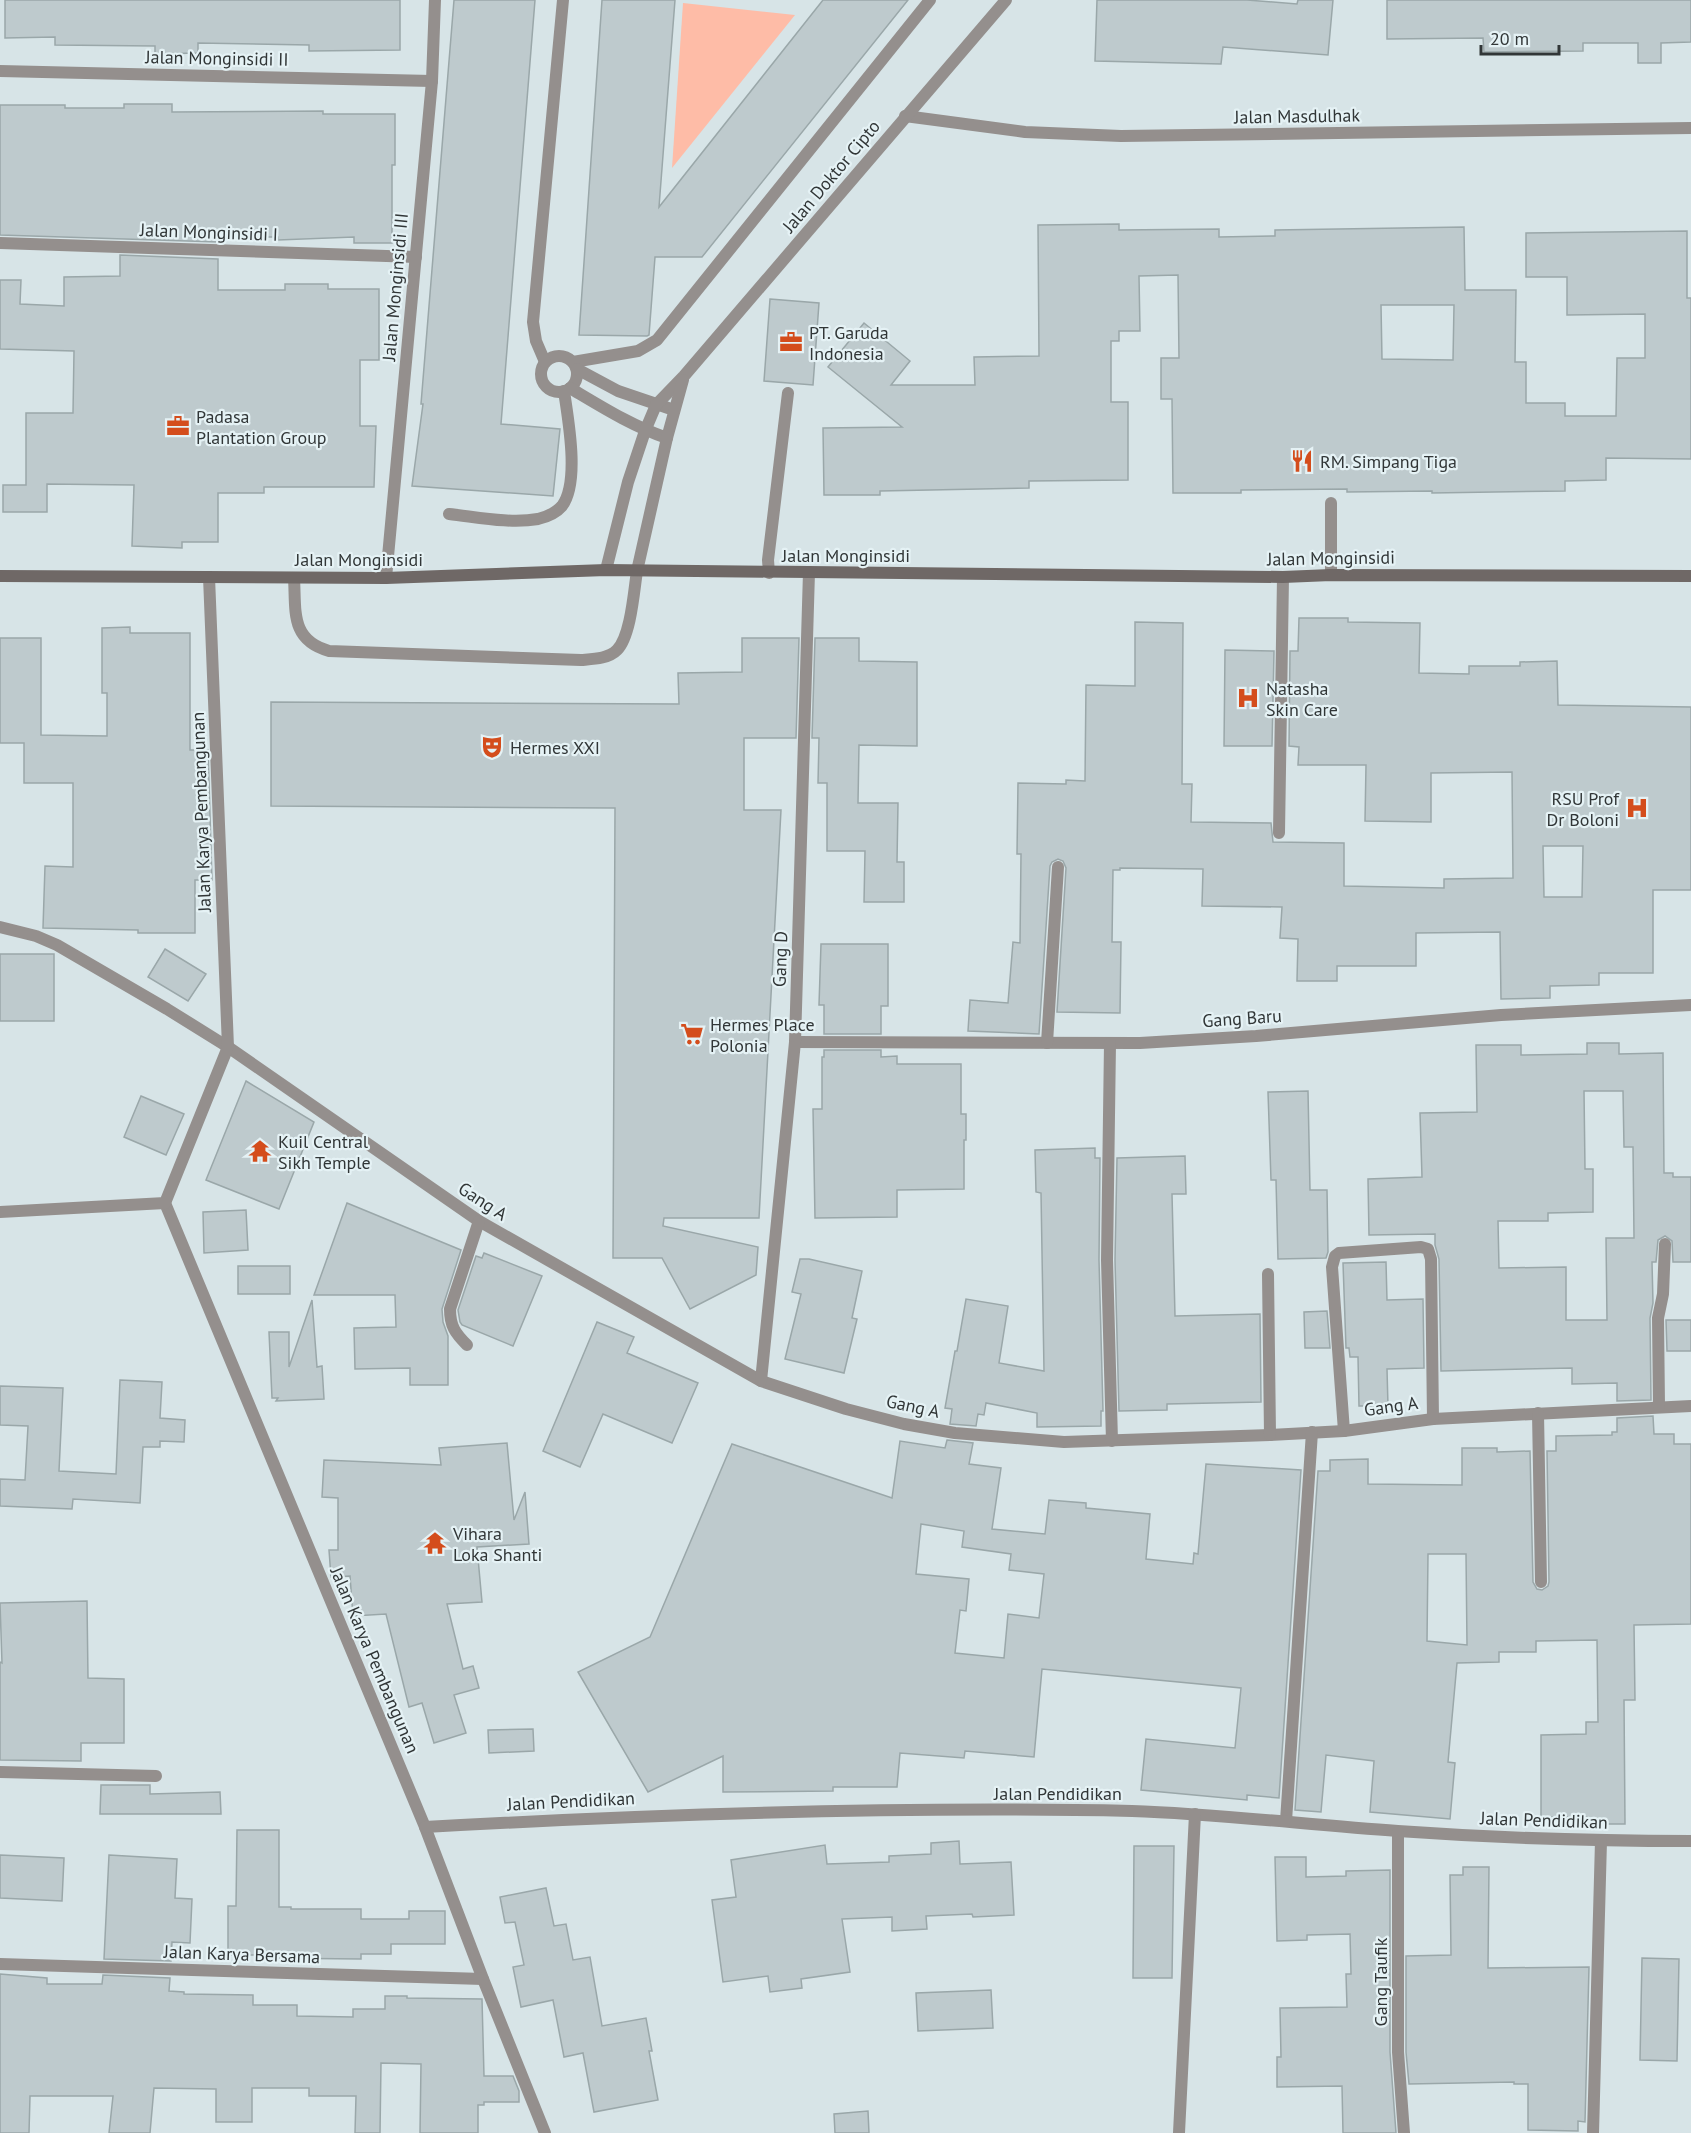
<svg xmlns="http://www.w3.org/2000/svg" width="1691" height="2133" viewBox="0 0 1691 2133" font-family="'PT Sans',sans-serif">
<rect width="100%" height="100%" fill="#d7e4e7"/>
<path fill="#febca7" d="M683 3 795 15 672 168Z"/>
<g fill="#becacd" stroke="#9aa7a9" stroke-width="1.5" fill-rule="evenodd">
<path d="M5 0H400V50L309 51V45L198 43V53L155 54V46L55 45V37L5 38Z"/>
<path d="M454 0H535L501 424 560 429 553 496 412 486 423 404H421Z"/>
<path d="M602 0H675L659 207 823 0H908L702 257H655L649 335 647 336 579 335Z"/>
<path d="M1097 0H1247L1297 4 1298 0H1333L1328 55 1223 47 1221 64 1095 61Z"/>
<path d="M1387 0H1691V42L1661 43V63H1638V43H1583V51L1484 52 1483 38 1387 39Z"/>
<path d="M124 104H172V112L323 111V114H395V165H392V243H354V237L278 240V237H218V242L0 235V105H65V108H124Z"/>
<path d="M1119 224V230L1219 229V237L1275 236V230L1464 227 1465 290H1516L1515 362H1526V403H1565V416H1616L1617 358H1645V314L1567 315V277H1526V233L1687 231V298H1691V459L1606 458V480L1565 481V491L1432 493V491L1347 492V489L1241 490V493H1173L1172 399H1161V358H1179L1178 275 1139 276 1140 331H1119V341H1111V402H1128V480L1029 481V488L880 491V495H824L823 428 902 427 828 367 864 323 910 361 891 385H975L974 357 1039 356 1038 225ZM1381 305H1454L1453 360 1382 359Z"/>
<path d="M120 255 218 259V290H285V284H328V289H379V360H360V426H376L374 487H264V493H218V542H182V548L132 546 134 485 47 484V512H3V485H26V413H73L74 351 0 349V280H21L20 304 64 306V277L120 276Z"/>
<path d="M770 299 819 303 813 385 764 381Z"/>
<path d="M1299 618H1348V622L1420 623 1419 673 1469 674V666H1520V662L1557 661 1558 705 1691 707V890H1653V973H1599V985L1550 986V998L1501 999 1500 932 1416 933V966H1337V981H1297L1298 939 1280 938 1282 907 1202 906 1203 869 1120 868V870H1113L1112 942H1121L1120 1013 1057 1012 1066 868 1063 861 1058 859 1052 862 1050 866 1039 1034 968 1031 970 1000 1008 1003 1013 942 1020 943 1021 854H1017L1018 783 1066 784V780L1085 781 1086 685 1135 686V622L1183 623 1182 784H1192L1191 822 1271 823 1273 842 1344 843V886L1444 888V879L1513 878 1512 772 1431 773V822L1365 821 1366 765H1298L1299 747 1289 746 1290 651H1298ZM1543 846H1583L1582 897H1544Z"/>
<path d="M130 627V633H190V750H208L212 880H195V933H138V930L43 928 45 866 73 867V783H24V743H0V638H41V735L107 736V693H102V628Z"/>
<path d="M742 638H799L796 738H744V810H781L759 1218H664L663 1226 758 1247 756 1275 690 1309 662 1258H613L615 808 271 806V702L679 704 678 673 742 672Z"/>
<path d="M815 638H859V661L917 662V746L859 745 858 803H898L897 862H904V902H864L865 851H827V783H818L819 738H812Z"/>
<path d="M1225 650 1274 651 1272 746H1224Z"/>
<path d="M821 944H888V1006H881V1034H824V1005H819Z"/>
<path d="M165 949 206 974 188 1001 148 977Z"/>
<rect x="0" y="954" width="54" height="67"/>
<path d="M1587 1043H1619V1054L1663 1053 1664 1173H1673V1177H1691V1262H1673L1672 1241 1665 1236 1658 1240 1656 1262H1652L1653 1303 1650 1318 1651 1400 1617 1401V1383L1572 1384V1368L1441 1371 1439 1259 1435 1245V1234L1369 1235 1368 1179 1422 1177 1420 1113 1477 1112 1476 1045H1521V1055L1587 1054ZM1584 1091H1623L1624 1147H1633L1634 1238H1606L1607 1320H1566V1267L1499 1268 1498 1221H1548V1213L1593 1212V1169H1585Z"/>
<path d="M824 1050H881V1057L897 1056V1064H961V1114H966V1140H964V1189L897 1190V1217L815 1218 813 1109H822V1057H824Z"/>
<path d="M246 1081 314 1122 279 1209 206 1180Z"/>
<path d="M1308 1091 1310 1190H1327L1328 1252 1326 1258 1278 1259 1276 1180H1271L1268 1092Z"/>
<path d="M141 1096 184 1114 166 1155 124 1137Z"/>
<path d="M1095 1148V1158H1100L1099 1260 1103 1411H1101V1426L1037 1427V1413L986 1403 984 1415 978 1414 976 1426 950 1424 952 1409 945 1408 955 1351H957L966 1299 1008 1306 999 1363 1044 1371 1041 1193 1036 1192 1035 1150Z"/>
<path d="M1185 1156 1186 1194H1172L1175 1316 1260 1314 1261 1402 1167 1404V1410L1119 1411 1115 1260 1117 1158Z"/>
<path d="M347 1203 461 1250 442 1309 443 1322 448 1336V1385H410V1368L355 1369 354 1328 396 1327 395 1295H314Z"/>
<path d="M246 1210 248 1250 204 1253 203 1212Z"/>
<path d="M484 1253 542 1276 513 1346 462 1325 460 1322 458 1310 476 1256 482 1258Z"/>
<path d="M800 1259H809L862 1271 852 1318 857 1319 844 1373 785 1359 801 1294 792 1292Z"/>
<path d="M1386 1262 1387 1300 1423 1299 1424 1368 1387 1369 1388 1406H1359L1358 1357H1350L1349 1348H1346L1343 1263Z"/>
<rect x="238" y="1266" width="52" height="28"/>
<path d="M312 1300 317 1367 322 1366 324 1399 276 1401 278 1398H272L269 1332H289V1367Z"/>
<path d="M1327 1311 1330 1348H1305L1304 1312Z"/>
<path d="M1666 1320H1691V1351H1667Z"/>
<path d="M597 1322 634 1337 627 1353 698 1383 672 1443 603 1414 580 1467 543 1451Z"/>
<path d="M120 1380 162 1382 160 1418 185 1420 184 1442 160 1441V1447H143L140 1503 73 1499 72 1509 0 1506V1479L25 1480 28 1426 0 1425V1386L63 1388 59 1471 116 1474Z"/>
<path d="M1653 1416 1654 1434H1674V1444H1691V1624L1634 1625 1635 1700H1624L1625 1824H1587V1817H1541V1735L1586 1734V1722H1598L1597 1640 1536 1641V1652H1499V1662L1457 1663 1448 1762 1455 1763 1450 1819 1370 1812 1374 1761 1326 1755 1321 1812 1295 1810 1318 1471H1330V1460L1368 1459V1484L1462 1485V1448H1497V1452L1530 1451 1533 1582 1537 1589 1542 1590 1548 1586 1549 1582 1547 1451H1556V1436L1612 1435V1432H1617V1418ZM1428 1554H1466L1467 1645 1427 1641Z"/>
<path d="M947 1440 973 1443 969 1464 1001 1468 992 1529 1045 1534 1049 1500 1086 1503V1508L1150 1514 1146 1559 1193 1564 1194 1553 1198 1554 1206 1464 1301 1470 1279 1798 1247 1795V1800L1141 1790 1146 1739 1235 1748 1241 1688 1042 1669 1034 1757 965 1751 964 1758 900 1753 897 1787H833V1791L723 1792V1756L648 1792 578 1672 650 1637 732 1444 892 1498 900 1441 945 1448ZM921 1524 964 1531 962 1547 1011 1554 1009 1570 1044 1574 1039 1618 1008 1614 1004 1658 955 1653 960 1610 966 1611 969 1579 916 1574Z"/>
<path d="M507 1443 514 1520 525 1492 529 1544 477 1547 482 1602 447 1604 463 1669 473 1666 479 1688 454 1695 466 1733 434 1743 422 1703 409 1707 386 1614 353 1616 350 1576 331 1577 329 1550H338V1498L322 1497 324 1460 441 1465 439 1448Z"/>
<path d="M87 1601 88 1678 124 1679V1743H81V1761L0 1760V1662L2 1663 0 1603Z"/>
<path d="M533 1729 534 1751 489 1753 488 1730Z"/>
<path d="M101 1785H150V1794L220 1792 221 1814H100Z"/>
<path d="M237 1830H279V1907H291V1909H361V1919H409V1911H445V1944H391V1954H361V1959L264 1958V1955H228V1906H236Z"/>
<path d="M959 1841 960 1864 1011 1862 1014 1915 973 1917 972 1914 926 1916 927 1929 892 1931V1917L842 1919 850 1972 801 1979 802 1988 770 1992 768 1976 723 1982 712 1900 736 1897 731 1860 825 1845 827 1864 889 1862V1856L931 1854V1843Z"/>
<path d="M1134 1846H1174L1172 1978H1133Z"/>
<path d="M0 1855 64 1858 62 1901 0 1898Z"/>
<path d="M109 1855 177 1859 175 1898 192 1899 190 1943 172 1942 171 1961 104 1959Z"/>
<path d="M1275 1857H1306V1877L1346 1876V1871L1390 1870V2052L1396 2133H1343L1342 2086 1277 2087V2057H1281L1280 2008 1347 2007 1346 1974H1351L1350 1934 1307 1935V1940L1277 1941Z"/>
<path d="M1463 1867H1489L1488 1968 1589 1967 1585 2122 1578 2121V2131L1528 2130V2084H1514V2082L1409 2084 1406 2052V1956L1451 1955 1450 1875H1463Z"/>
<path d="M546 1888 554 1926 566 1924 573 1960 590 1957 602 2026 646 2018 652 2051H649L658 2100 594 2112 583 2053 564 2057 553 2000 521 2007 513 1967 524 1965 515 1922 505 1923 500 1897Z"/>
<path d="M1642 1958 1679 1959 1677 2061 1640 2060Z"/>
<path d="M0 1974 47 1978V1984H102L103 1975 170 1978 169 1991 184 1992V1994L253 1995V2005H297V2016L353 2017V2009H385V1996H407V1998L482 1999 484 2076H513L519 2091V2102H484V2105H478V2133H420L421 2064 381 2063 380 2133H355L356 2096H309V2088H252V2122H216V2089L154 2088 150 2133H109L113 2096H30L29 2133H0Z"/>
<path d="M991 1990 993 2028 918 2031 916 1993Z"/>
<path d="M868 2111 869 2133H835L834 2114Z"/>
</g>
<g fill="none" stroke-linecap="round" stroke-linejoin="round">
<g stroke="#948f8d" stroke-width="12">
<path d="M1331 503V575"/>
<path d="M769 573 768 560 788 393"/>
<path d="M294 578C296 611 290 640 329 651L581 660C593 659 608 659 617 650 631 636 634 590 637 571"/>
</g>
<g stroke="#948f8d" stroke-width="12">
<path d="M0 71 432 81"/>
<path d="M0 243 416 257"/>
<circle cx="559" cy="374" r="18"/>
<path d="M545 362 536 341 533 322 563 0"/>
<path d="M573 362 638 351 657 340 930 0"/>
<path d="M577 369 618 391 674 410"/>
<path d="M570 388C602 407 632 426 667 438"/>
<path d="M449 514C477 517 510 524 538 519 546 517 556 513 562 506 580 482 568 419 564 391"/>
<path d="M386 578 432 81 435 0"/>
<path d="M1279 833 1283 577"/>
<path d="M0 927 36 936 57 945 167 1009 228 1047 479 1221 761 1381 846 1409 904 1424 955 1433 1064 1442 1270 1435 1344 1431 1433 1419 1691 1406"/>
<path d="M795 1042 1140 1043 1256 1036 1501 1015 1691 1005"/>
<path d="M1047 1043 1058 867"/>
<path d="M1110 1043 1107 1260 1112 1441"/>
<path d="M165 1203 425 1827 483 1979 545 2133"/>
<path d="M0 1212 165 1203 228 1047 209 577"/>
<path d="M1268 1274 1270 1435"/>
<path d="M467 1345C455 1333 450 1326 450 1309L479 1221"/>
<path d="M761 1381 795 1042 809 572"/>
<path d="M1659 1406 1658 1318 1663 1294 1665 1244"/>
<path d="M1538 1413 1541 1582"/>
<path d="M1344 1431 1332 1267 1335 1256 1339 1253 1421 1247 1428 1249 1431 1259 1433 1419"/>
<path d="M0 1772 156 1776"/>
<path d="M1286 1821 1312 1432"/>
<path d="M425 1827C660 1814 896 1806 1132 1811 1221 1814 1309 1825 1398 1831 1496 1838 1593 1841 1691 1841"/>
<path d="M1398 1832V2052L1404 2133"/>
<path d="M0 1964 483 1979"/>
<path d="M1179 2133 1195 1814"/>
<path d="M1593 2133 1601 1841"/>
</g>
<g stroke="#948f8d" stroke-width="12">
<path d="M905 116 1025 132 1121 136 1691 128"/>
<path d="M606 570 628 482 645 431 656 405 684 376 1006 0"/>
<path d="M637 571 667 438 683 380"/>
</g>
<path stroke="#6f6866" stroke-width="12" d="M0 576 386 578 606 570 1283 577 1331 575 1691 576"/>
</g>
<defs>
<g id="office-bare" transform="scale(1.8)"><path d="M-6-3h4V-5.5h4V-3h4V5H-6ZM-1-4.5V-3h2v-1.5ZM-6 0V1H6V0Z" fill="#d44d1c" stroke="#e5f2f5" stroke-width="2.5" paint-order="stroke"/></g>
<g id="restaurant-bare" transform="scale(1.8)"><path d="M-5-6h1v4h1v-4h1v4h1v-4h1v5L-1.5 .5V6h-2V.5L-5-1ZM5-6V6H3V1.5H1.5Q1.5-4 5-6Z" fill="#d44d1c" stroke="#e5f2f5" stroke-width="2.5" paint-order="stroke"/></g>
<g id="hospital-bare" transform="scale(1.8)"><path d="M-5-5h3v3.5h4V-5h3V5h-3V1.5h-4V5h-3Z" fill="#d44d1c" stroke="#e5f2f5" stroke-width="2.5" paint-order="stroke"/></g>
<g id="theatre-bare" transform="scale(1.8)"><path d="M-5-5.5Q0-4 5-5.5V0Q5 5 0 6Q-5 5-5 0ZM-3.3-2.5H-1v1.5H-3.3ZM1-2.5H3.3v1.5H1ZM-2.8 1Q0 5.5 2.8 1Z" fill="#d44d1c" stroke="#e5f2f5" stroke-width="2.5" paint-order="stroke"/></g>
<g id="supermarket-bare" transform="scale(1.8)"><path d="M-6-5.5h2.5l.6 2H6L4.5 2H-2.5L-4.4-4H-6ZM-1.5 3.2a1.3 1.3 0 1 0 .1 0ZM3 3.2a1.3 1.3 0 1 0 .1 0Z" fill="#d44d1c" stroke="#e5f2f5" stroke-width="2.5" paint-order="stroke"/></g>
<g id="temple-bare" transform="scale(1.8)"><path d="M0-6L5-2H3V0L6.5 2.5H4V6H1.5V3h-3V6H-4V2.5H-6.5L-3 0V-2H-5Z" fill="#d44d1c" stroke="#e5f2f5" stroke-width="2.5" paint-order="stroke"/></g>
</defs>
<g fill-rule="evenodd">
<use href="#office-bare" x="791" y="342"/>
<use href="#office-bare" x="178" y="426"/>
<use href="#restaurant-bare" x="1302" y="461"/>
<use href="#hospital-bare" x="1248" y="698"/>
<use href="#theatre-bare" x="492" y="747"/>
<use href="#hospital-bare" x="1637" y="808"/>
<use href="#supermarket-bare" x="692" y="1034"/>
<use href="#temple-bare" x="260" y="1151"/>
<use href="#temple-bare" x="435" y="1543"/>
</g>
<g text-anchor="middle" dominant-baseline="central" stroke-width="4.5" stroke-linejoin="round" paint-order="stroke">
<g font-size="18" fill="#313637" stroke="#e5f2f5">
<text transform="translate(217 58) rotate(1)">Jalan Monginsidi II</text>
<text transform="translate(1297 116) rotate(-1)">Jalan Masdulhak</text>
<text transform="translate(831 176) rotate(-50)">Jalan Doktor Cipto</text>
<text transform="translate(209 232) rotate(2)">Jalan Monginsidi I</text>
<text transform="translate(395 287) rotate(-85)">Jalan Monginsidi III</text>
<text x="846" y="555">Jalan Monginsidi</text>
<text transform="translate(1331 558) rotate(-1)">Jalan Monginsidi</text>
<text x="359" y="559">Jalan Monginsidi</text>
<text transform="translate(201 812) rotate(-92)">Jalan Karya Pembangunan</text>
<text transform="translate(780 959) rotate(-88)">Gang D</text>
<text transform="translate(1242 1018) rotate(-4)">Gang Baru</text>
<text transform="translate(483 1201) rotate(33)">Gang A</text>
<text transform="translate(913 1406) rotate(12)">Gang A</text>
<text transform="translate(1391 1406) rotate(-8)">Gang A</text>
<text transform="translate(375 1660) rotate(67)">Jalan Karya Pembangunan</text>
<text x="1058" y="1793">Jalan Pendidikan</text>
<text transform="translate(571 1801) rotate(-3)">Jalan Pendidikan</text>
<text transform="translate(1544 1820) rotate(2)">Jalan Pendidikan</text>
<text transform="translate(242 1954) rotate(2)">Jalan Karya Bersama</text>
<text transform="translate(1380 1982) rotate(-90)">Gang Taufik</text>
</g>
<g font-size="18" fill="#313637" stroke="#e5f2f5" text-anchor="start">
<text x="809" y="332">PT. Garuda<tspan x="809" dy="21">Indonesia</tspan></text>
<text x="196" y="416">Padasa<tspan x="196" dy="21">Plantation Group</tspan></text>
<text x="1320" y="461">RM. Simpang Tiga</text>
<text x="1266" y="688">Natasha<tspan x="1266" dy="21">Skin Care</tspan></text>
<text x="510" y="747">Hermes XXI</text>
<text x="1619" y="798" text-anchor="end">RSU Prof<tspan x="1619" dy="21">Dr Boloni</tspan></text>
<text x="710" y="1024">Hermes Place<tspan x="710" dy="21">Polonia</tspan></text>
<text x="278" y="1141">Kuil Central<tspan x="278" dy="21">Sikh Temple</tspan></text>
<text x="453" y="1533">Vihara<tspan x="453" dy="21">Loka Shanti</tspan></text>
</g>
</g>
<path d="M1481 45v9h78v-9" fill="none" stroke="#313637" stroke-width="3"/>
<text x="1490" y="45" font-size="18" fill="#313637" stroke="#e5f2f5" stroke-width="4.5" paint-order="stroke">20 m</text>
</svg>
